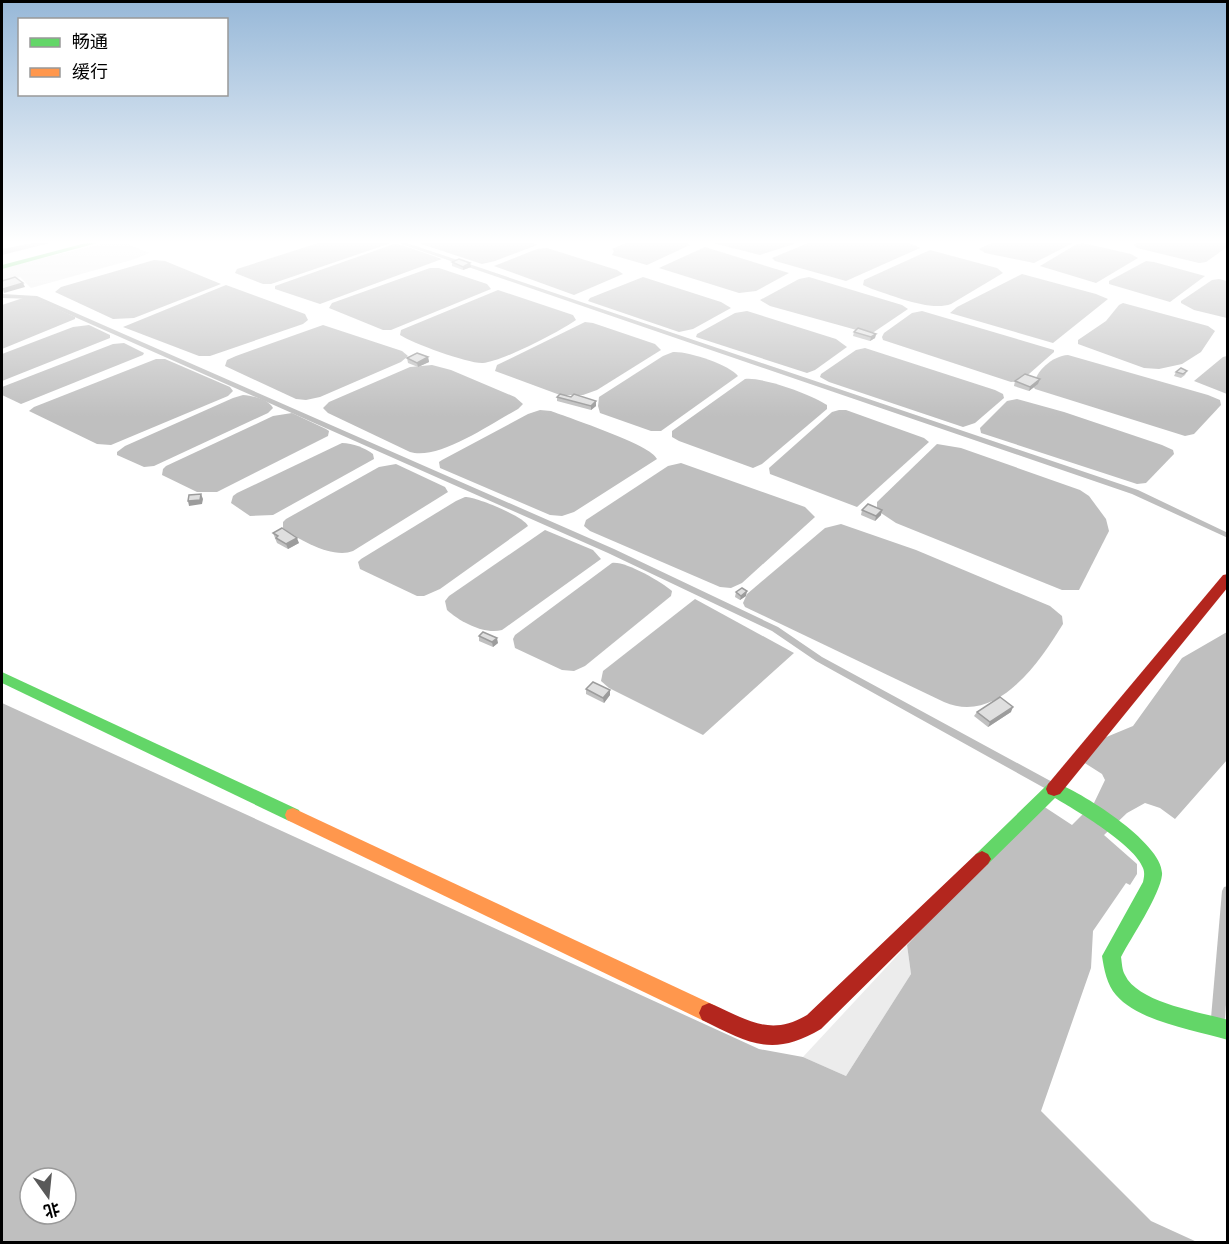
<svg xmlns="http://www.w3.org/2000/svg" width="1229" height="1244" viewBox="0 0 1229 1244" font-family="'Open Sans','Noto Sans SC',sans-serif">
<rect width="100%" height="100%" fill="#fff"/>
<g fill="#ececec">
<path d="M106 243H125L149 253 135 259 31 288 20 277 2 283V268Z"/>
<path d="M907 945 911 974 846 1076 803 1057Z"/>
</g>
<g fill="#bfbfbf" fill-rule="evenodd">
<path d="M318 243H391L271 284H263L235 273 237 269Z"/>
<path d="M418 243H534L537 245 495 261 482 264Z"/>
<path d="M626 243H687L690 245 647 265 612 255 614 251 612 249Z"/>
<path d="M713 243H797L760 255Z"/>
<path d="M808 243H910L920 248 846 281 775 261 772 258Z"/>
<path d="M991 243H1073L1034 263 985 253 979 249Z"/>
<path d="M1083 243 1131 254 1138 258 1096 283 1040 266 1077 244Z"/>
<path d="M1136 243H1227V247L1206 262 1199 263 1137 248 1134 245Z"/>
<path d="M394 244 402 245 442 259 320 304 275 289V286Z"/>
<path d="M705 247 789 273 756 291 739 293 659 268Z"/>
<path d="M547 248 617 270 623 274 574 295 494 266 537 249Z"/>
<path d="M930 250 997 268 1003 273 951 304C930 312 892 295 872 289L863 285 864 280Z"/>
<path d="M154 260 165 261 221 284 134 318 113 319 55 292 61 287Z"/>
<path d="M1146 261 1154 262 1205 276 1170 302 1109 284V281Z"/>
<path d="M430 268H439L487 284 491 289 391 330H383L329 308 332 303Z"/>
<path d="M1022 274 1096 294 1108 299 1053 343 950 313 957 307Z"/>
<path d="M643 277 721 302 731 308 693 329 679 332 588 301 590 298Z"/>
<path d="M809 277 902 305 908 309 871 334 770 306 760 300 799 279Z"/>
<path d="M1219 279 1227 281V318L1194 310 1181 303V301L1212 280Z"/>
<path d="M226 285 305 314 308 320 303 324 210 356H199L123 327Z"/>
<path d="M498 290 573 315 576 320C561 331 501 362 483 363 469 364 412 343 400 335L401 330Z"/>
<path d="M29 296 75 317V319L2 349V305Z"/>
<path d="M1123 303 1208 326 1215 331 1201 352 1182 364 1159 369 1144 368 1078 344V340L1106 321 1119 305Z"/>
<path d="M747 311 836 339 847 347 815 370 807 373 696 337 697 334 735 313Z"/>
<path d="M922 311 1054 350V352L1021 381 1011 382 883 340 882 337 884 333 912 313Z"/>
<path d="M585 322 593 323 655 344 661 350 597 390 583 395H560L495 371 497 365Z"/>
<path d="M89 325 110 335V338L2 381V354L73 327Z"/>
<path d="M323 325 402 351 408 356 401 362 320 397 306 400 296 399 225 366 227 360 236 356Z"/>
<path d="M124 343 144 353 143 355 21 404 2 395V387L113 344Z"/>
<path d="M865 348 995 390 1003 394 1004 398 975 423 963 427 829 382 820 377 821 374 856 350Z"/>
<path d="M673 352C688 351 730 365 738 376L661 431H651L600 413 598 406 599 397 663 356Z"/>
<path d="M1068 355 1208 395 1220 400 1221 405 1194 434 1185 436 1035 389 1033 386C1036 371 1052 356 1068 355Z"/>
<path d="M1227 356V394L1194 381 1223 357Z"/>
<path d="M156 359H165L230 387 233 391 228 396 111 445 97 444 29 411 34 407Z"/>
<path d="M432 365 451 370 515 397 523 404 518 409C492 423 438 461 410 452L328 413 323 408 329 402 410 367Z"/>
<path d="M745 379C764 377 810 394 827 405V409L762 464 753 468 679 441 672 437V431Z"/>
<path d="M243 395C253 396 268 399 273 408L268 413 154 466 144 467 117 455V452L125 446 233 398Z"/>
<path d="M1017 399 1064 412 1162 445 1173 450 1174 454 1146 483 1137 484 981 433 980 428 1007 401Z"/>
<path d="M540 410 551 411C569 418 652 445 657 459L574 512 562 516 550 515 440 468 439 462 442 460 528 414Z"/>
<path d="M839 410H846L924 438 929 442 857 507 770 474 769 468 832 412Z"/>
<path d="M292 413 326 429 329 431 328 436 217 492H197L162 475 163 469 166 466 273 416Z"/>
<path d="M342 443C353 443 365 448 373 454L374 459 273 515 250 516 231 503 233 496 237 493Z"/>
<path d="M937 444 961 448 1080 490 1089 496 1106 519 1109 531 1079 590H1062L896 523 881 513 877 507V502Z"/>
<path d="M681 463 805 507 815 517 742 583 731 588 720 587 590 531 584 526 586 520 668 466Z"/>
<path d="M396 464 445 487 448 492 353 551C333 559 299 540 283 528V522L286 519 379 467Z"/>
<path d="M465 497C477 497 525 517 528 526L440 589 424 596H417L360 569 358 562 361 559 456 501Z"/>
<path d="M841 524 916 550 1050 606 1062 616 1063 624C1039 663 997 725 944 702L745 607 743 603 747 594 825 528Z"/>
<path d="M545 530 593 550 601 559 502 630C485 635 460 622 447 610L445 601 449 596Z"/>
<path d="M612 563C626 561 661 582 672 591L671 596 585 666 574 671 562 670 515 648 513 639 515 635Z"/>
<path d="M695 599 794 653 703 735 609 688 601 681 603 671Z"/>
<path d="M1227 632V760L1175 819 1160 808 1145 803 1127 813 1104 835 1137 864V874L1130 885 1126 883 1093 931 1091 968 1041 1111 1151 1221 1197 1242H2V703L759 1049 803 1057 846 1076 911 974 907 945 1040 804 1072 825 1094 803 1105 780 1102 774 1080 760 1104 738 1133 726 1182 658ZM30 1178H66V1214H30Z"/>
</g>
<g fill="none" stroke-linecap="round" stroke-linejoin="round">
<g fill="#bebebe" fill-rule="evenodd">
<path d="M401 243H407L1138 490 1228 533V538L1132 494 401 244Z"/>
<path d="M2 294 37 296 614 549 778 627 822 657 1056 784 1057 787 1056 790 1052 791 1048 790 816 661 772 631 608 553 34 299 2 298Z"/>
<path d="M1228 886V978L1225 1018 1223 1023 1218 1025 1213 1023 1211 1018 1222 891 1224 887Z"/>
</g>
<path fill="#bebebe" fill-rule="evenodd" d="M33 243H50L2 255V249Z"/>
<g fill="#63d668" fill-rule="evenodd">
<path d="M86 243H97L2 269V265Z"/>
<path d="M2 672 299 810 301 815 299 820 293 822 287 820 2 683Z"/>
<path d="M1054 782C1080 791 1165 844 1162 875 1160 895 1131 938 1121 957 1122 963 1122 970 1125 975 1138 1003 1201 1012 1228 1020V1040C1195 1030 1139 1022 1116 995 1107 985 1104 969 1102 956L1143 882C1144 877 1145 873 1143 868 1135 845 1077 811 1055 798L988 864 982 867 976 864 973 859 976 854 1048 784Z"/>
</g>
<path fill="#ff974d" fill-rule="evenodd" d="M293 808 716 1006 719 1013 716 1020 709 1023 702 1020 287 820 285 815 287 810Z"/>
<g fill="#b3261e" fill-rule="evenodd">
<path d="M1228 574V587L1060 794 1054 796 1048 794 1046 789 1048 784 1223 575Z"/>
<path d="M982 851 988 854 991 859 988 864 821 1029C772 1058 749 1043 702 1020L699 1013 702 1006 709 1003C745 1018 769 1038 807 1015L976 854Z"/>
</g>
</g>
<g fill="#c0c0c0">
<path d="M452 262 471 267 463 270 452 266Z"/>
<path d="M854 332 876 334 875 338 870 341 853 336Z"/>
<path d="M428 357 429 362 418 367 408 363 407 358Z"/>
<path d="M1187 371 1185 375 1181 378 1174 376 1176 372Z"/>
<path d="M1040 379 1038 384 1029 391 1014 386 1015 381Z"/>
<path d="M557 397H571L596 401V406L591 410 557 401Z"/>
<path d="M862 510 881 515 875 521 861 515Z"/>
<path d="M273 533 299 543 288 549 277 543Z"/>
<path d="M736 592 746 596 740 600 735 597Z"/>
<path d="M479 636 498 643 493 647 479 641Z"/>
<path d="M586 689 610 690V695L604 703 586 694Z"/>
<path d="M977 712H1011L988 727 974 716Z"/>
</g>
<g fill="#9c9c9c">
<path d="M470 263 471 267 463 270V267Z"/>
<path d="M23 283 25 287 4 293 3 289Z"/>
<path d="M876 334 875 338 870 341 871 337Z"/>
<path d="M428 357 429 362 418 367 417 363Z"/>
<path d="M1040 379 1038 384 1029 391 1030 387Z"/>
<path d="M596 401V406L591 410V406Z"/>
<path d="M201 494 203 499 202 504 189 506 188 501Z"/>
<path d="M882 510 881 515 875 521 876 516Z"/>
<path d="M297 538 299 543 288 549 286 544Z"/>
<path d="M747 591 746 596 740 600 741 596Z"/>
<path d="M497 638 498 643 493 647 492 642Z"/>
<path d="M610 690V695L604 703 603 698Z"/>
<path d="M1013 707 1011 712 988 727 990 722Z"/>
</g>
<g fill="#dfdfdf" stroke="#9c9c9c" stroke-width="1.5">
<path d="M459 259 470 263 463 267 452 262Z"/>
<path d="M15 277 23 283 3 289 2 288V281Z"/>
<path d="M858 328 876 334 871 337 854 332Z"/>
<path d="M417 353 428 357 417 363 407 358Z"/>
<path d="M1181 368 1187 371 1183 374 1176 372Z"/>
<path d="M1025 374 1040 379 1030 387 1015 381Z"/>
<path d="M560 394 571 397 574 394 596 401 591 406 557 397Z"/>
<path d="M201 494 200 500 188 501 189 495Z"/>
<path d="M868 504 882 510 876 516 862 510Z"/>
<path d="M282 528 297 538 286 544 276 538 278 536 273 533Z"/>
<path d="M742 588 747 591 741 596 736 592Z"/>
<path d="M483 632 497 638 492 642 479 636Z"/>
<path d="M593 682 610 690 603 698 586 689Z"/>
<path d="M1000 697 1013 707 990 722 977 712Z"/>
</g>
<linearGradient id="sky" x2="0" y2="1"><stop stop-color="#97b8d8"/><stop offset="0.58" stop-color="#fff"/><stop offset="1" stop-color="#fff" stop-opacity="0"/></linearGradient>
<rect width="1229" height="417" fill="url(#sky)"/>
<rect width="1229" height="1244" fill="none" stroke="#000000" stroke-width="6"/>
<rect x="18" y="18" width="210" height="78" fill="#ffffff" stroke="#999999" stroke-width="1.5"/>
<rect x="30" y="38" width="30" height="9" fill="#63d668" stroke="#999999" stroke-width="1.5"/>
<text x="72" y="48" font-size="18" fill="#000000">畅通</text>
<rect x="30" y="68" width="30" height="9" fill="#ff974d" stroke="#999999" stroke-width="1.5"/>
<text x="72" y="78" font-size="18" fill="#000000">缓行</text>
<g transform="translate(48 1196) rotate(165)"><circle r="28" fill="#ffffff" stroke="#999999" stroke-width="1.5"/>
<path d="M0-4.5L10 22L0 15L-10 22Z" fill="#595959"/>
<text y="-9" font-size="16" font-weight="bold" text-anchor="middle" fill="#000000">北</text>
</g>
</svg>
